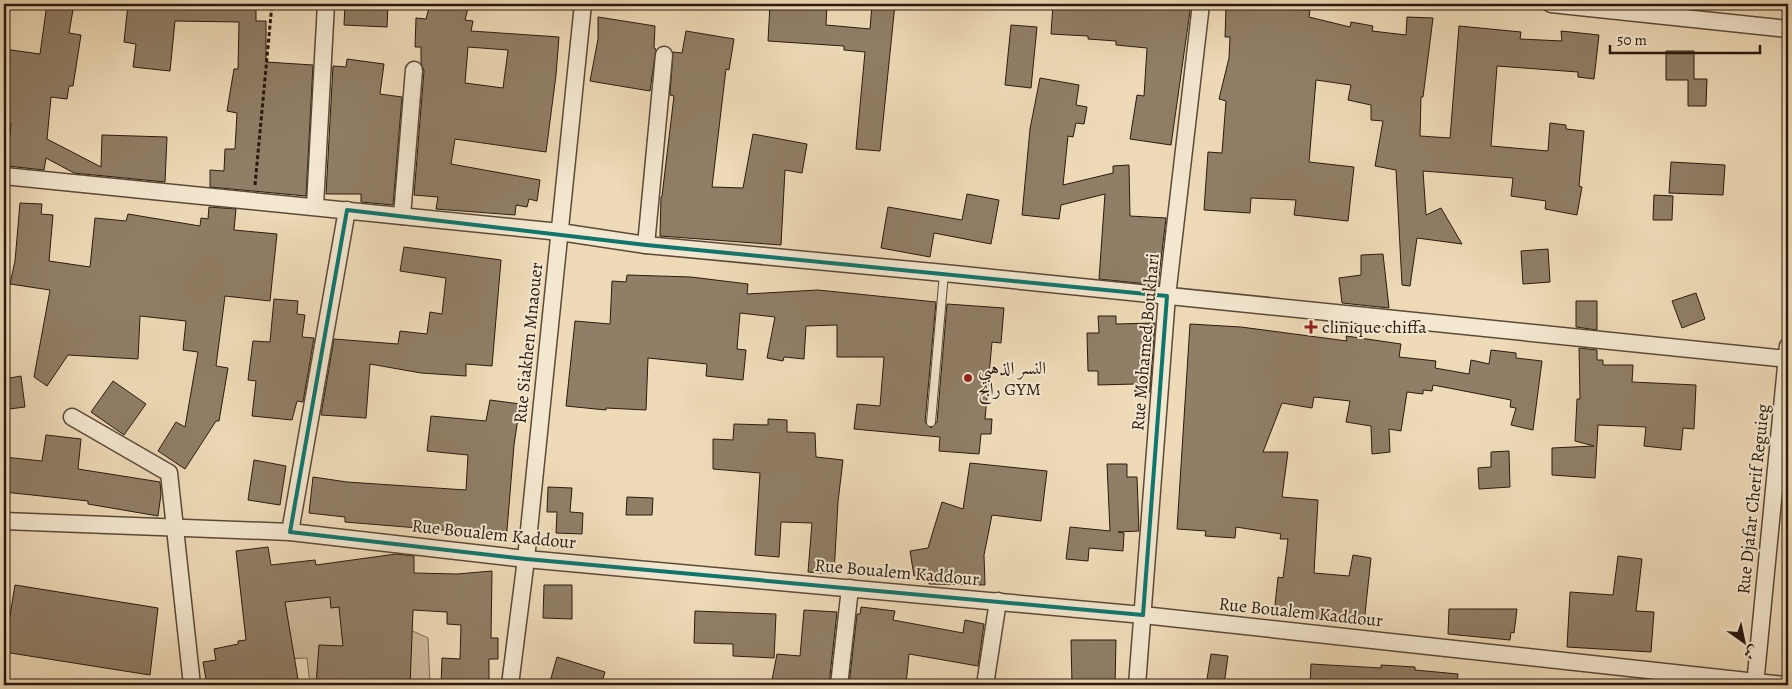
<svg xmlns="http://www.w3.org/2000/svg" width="1792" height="689" viewBox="0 0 1792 689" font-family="Alegreya,Amiri,serif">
<rect width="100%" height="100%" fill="#eedab7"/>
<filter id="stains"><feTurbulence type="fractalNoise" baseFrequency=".004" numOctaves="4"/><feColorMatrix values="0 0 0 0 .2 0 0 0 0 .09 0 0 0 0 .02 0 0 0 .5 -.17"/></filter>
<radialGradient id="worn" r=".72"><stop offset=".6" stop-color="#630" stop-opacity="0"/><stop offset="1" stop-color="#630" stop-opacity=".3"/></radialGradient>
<path fill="#cdb99a" stroke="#7c6a54" d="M339 597 428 638 430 685H310L307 658 282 659 279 598Z"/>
<g fill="#907e66" stroke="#2a1a0e" fill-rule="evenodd">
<path d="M47 4H74L69 33 81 35 73 86H69L67 99 51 97 47 139 101 167 102 135 167 137 165 182 74 173 46 158 44 170 7 166 11 123 4 122V49L40 54Z"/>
<path d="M128 4H256V21H266V62L313 65 306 196 210 187V170L224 171 225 149H235L237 113 227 111 234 69H238L239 22 175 21 170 71 133 67 136 44 124 42Z"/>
<path d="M345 4H388L387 27 344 25Z"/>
<path d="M430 4H469L465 20 473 21 471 31 559 37 556 75 546 152 455 139 451 164 540 180 537 201 529 199 527 207 516 205 515 215 436 209 438 197 414 195 424 71 421 63V47H415L416 18 426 19ZM468 47 508 50 503 88 465 83Z"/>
<path d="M770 4H827L826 25 870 29 872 4H895L880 151 856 149 865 52 844 50V46L768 41Z"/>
<path d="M1053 4H1191L1171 145 1130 139 1137 95 1144 96 1147 48 1116 45V41L1088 39V36L1051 34Z"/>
<path d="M1226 8 1310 10 1309 17 1350 27 1351 22 1373 26 1372 31 1406 35 1407 17 1433 18 1423 97H1421L1420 136 1450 138 1459 26 1521 32 1520 39 1562 41 1561 31 1599 35 1594 79 1578 77V72L1497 66 1491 146 1548 151 1550 123 1566 125V129L1584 131 1579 186 1582 187 1577 215 1545 209 1546 201 1511 196 1513 178 1423 171 1426 215 1441 208 1462 244 1417 238 1410 286 1402 285 1396 170 1375 166 1383 121 1371 120V105L1348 100 1351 85 1316 80 1309 162 1354 167 1348 221 1294 215 1296 200 1251 198 1250 213 1204 210 1208 152 1222 153 1226 101 1219 99 1229 58 1230 37H1225Z"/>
<path d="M598 17 655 26 654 48 656 49 650 91 590 81 598 39Z"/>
<path d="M1011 25 1037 27 1031 88 1005 85Z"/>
<path d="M686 31 734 39 729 70 726 69 712 187 743 188 753 134 807 144 802 173 785 170 781 245 660 236 661 197 662 196 674 96 670 95 673 52 682 53Z"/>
<path d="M1666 51H1694V79H1707L1706 106H1688V80H1666Z"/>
<path d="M347 59 384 64 380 94 402 97 393 205 361 202V194H326L333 66 346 67Z"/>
<path d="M1040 78 1079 85 1076 105 1087 107 1084 124 1076 123 1073 137 1068 136 1063 185 1113 173V166L1129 165 1130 216 1166 218 1158 285 1099 279 1105 194 1061 205 1059 219 1022 215 1030 129Z"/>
<path d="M1671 162 1725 165 1723 195 1669 193Z"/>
<path d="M967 194 999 200 991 244 934 233 930 257 881 248 888 207 962 220Z"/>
<path d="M1654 195 1673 196 1672 220H1653Z"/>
<path d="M20 203 42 204 41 214 53 215 49 261 90 267 95 218 126 221 128 214 200 226 201 218 208 219 209 207 236 209 234 230 277 234 270 301 225 296 216 366 228 368 219 421H216L185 469 158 451 176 422 185 427 198 352 183 350 186 321 140 316 138 359 68 355 47 386 34 377 50 290 10 284 15 261Z"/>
<path d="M404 247 501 260 492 366 466 364V376L421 373 370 364 366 418 321 415 334 339 398 344 400 331 427 334 430 312 442 314 446 278 400 271Z"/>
<path d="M1548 249 1550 282 1523 284 1521 251Z"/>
<path d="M1383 254 1389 308 1342 303 1339 278 1361 275V255Z"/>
<path d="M627 275 691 277 748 284 747 294 818 290 936 302 925 422 931 428 937 422 947 304 1004 308 1001 343 992 342 985 419H992L991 434H981L979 454 939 451 940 437 854 429 857 404 880 406 884 357H837V325L806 326 804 359 784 357 783 361 767 358 775 317 740 313 737 349 746 350 743 380 706 376 707 364 648 358 646 410 606 408V410L566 406 575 321 610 324 612 281 626 282Z"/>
<path d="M1696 293 1705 319 1682 328 1672 301Z"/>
<path d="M274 299 298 301 297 314 305 315 302 337 314 338 303 402 297 401 292 420 252 416 256 381 248 380 253 341 270 342Z"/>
<path d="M1576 301H1597V330L1576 327Z"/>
<path d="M1098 316H1116V324L1155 323 1150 392H1135V384L1098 385V371H1088L1087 333H1099Z"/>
<path d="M1190 324 1241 327 1347 341 1346 336 1401 344 1399 357 1436 361 1435 368 1469 374 1471 360 1489 364 1491 350 1516 353V358L1542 361 1533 430 1511 425 1516 408 1510 407 1511 400 1433 385 1432 391 1423 390V394L1407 392 1401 431 1389 429 1390 452 1372 454 1371 426 1346 422 1350 401 1314 397 1312 408 1282 403 1263 452H1288L1282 497 1318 500 1314 573 1349 576 1353 555 1371 558 1364 623 1274 614 1278 577 1283 578 1288 539H1280L1281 534 1236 527 1235 538 1205 536 1206 531 1177 529Z"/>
<path d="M1579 348 1597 350V360H1603V365H1633L1632 382 1696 385 1694 429 1683 428 1681 450 1644 446 1646 427 1598 425 1595 478 1552 475V448L1594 446 1575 441 1577 399H1580Z"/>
<path d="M21 376 25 407 9 409 4 379Z"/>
<path d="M113 381 146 404 124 435 91 412Z"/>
<path d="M490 400 520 404 514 445 506 542 490 540 491 534 345 522V517L309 513 313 477 347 482 466 490 468 455 427 451 431 416 486 421Z"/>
<path d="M768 419 787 420V432L815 433 816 457 843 460 838 502 834 574 808 572 812 523 781 522 779 557 755 555 760 473 713 469V439L733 440 734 424 768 425Z"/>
<path d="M46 435 81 439 78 469 160 482 161 494 158 516 88 504V501L4 492V457L42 461Z"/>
<path d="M1509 451 1510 487 1479 489 1478 468 1491 467V452Z"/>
<path d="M254 460 286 466 280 505 248 500Z"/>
<path d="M970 463 1047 471 1041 521 992 515 984 555 985 585 929 584 928 574 914 576 910 551 928 548 942 502 963 509Z"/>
<path d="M1107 464H1127V477H1137L1139 531 1118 532 1124 533 1123 551 1089 548 1088 561 1066 559 1070 527 1110 531Z"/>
<path d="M548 487 572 488 570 512 583 513 582 534 556 533 557 512H547Z"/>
<path d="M627 497 653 498 652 515H626Z"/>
<path d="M268 547 271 565 315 560 316 565 396 554 414 556V573L457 574 492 571 491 638H498V659H489V685H441L442 658 460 659 461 625 447 624V612L413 610 410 685H316L319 645 343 646 339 607 331 608 330 597 285 602 299 685H207L203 662 216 660 214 649 238 644V641L246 640 236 551Z"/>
<path d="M1618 556 1642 559 1636 611 1654 612 1651 652 1567 647 1570 592 1613 595Z"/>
<path d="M15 585 158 608 150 675 4 652Z"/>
<path d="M544 585H572V619L543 618Z"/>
<path d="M861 607 895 611 893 620 963 633 965 620 984 624 978 666 909 654 906 685H849L857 614H860Z"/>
<path d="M1449 609H1517L1514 633 1511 632 1510 640 1448 634Z"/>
<path d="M804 610 837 612 829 685H771L777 654 800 656Z"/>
<path d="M695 611 776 614 774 658 733 656V644L694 643Z"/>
<path d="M1071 640H1116L1115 685H1072Z"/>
<path d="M1211 654 1228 656 1224 685H1206Z"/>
<path d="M557 657 605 672 601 685H549Z"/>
<path d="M1311 664 1381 668V665L1415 667V670L1458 674 1457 685H1310Z"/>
</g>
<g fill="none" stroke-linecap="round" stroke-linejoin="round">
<g stroke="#5b4a38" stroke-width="10">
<path id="lane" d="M931 422 944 273"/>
</g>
<g stroke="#5b4a38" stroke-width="19">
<g id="street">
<path d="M1551 4 1788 29"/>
<path d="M4 176 560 232 646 245 944 273 1788 359"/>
<path d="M315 206 326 4"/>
<path d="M402 216 414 70"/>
<path d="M646 245 664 55"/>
<path d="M72 417 169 473 192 685"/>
<path d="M4 521 290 532 526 559 1143 615 1785 685"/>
<path d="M290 532 347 210"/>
<path d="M510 685 526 559 583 4"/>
<path d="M839 685 850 588"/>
<path d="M985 685 998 601"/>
<path d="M1137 685 1167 296 1201 4"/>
<path d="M1755 685 1788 346"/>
</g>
</g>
<path stroke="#2a1a0e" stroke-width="3" stroke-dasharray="4 2.5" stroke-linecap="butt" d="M255 185 272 4"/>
<use href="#lane" stroke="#f4e7d0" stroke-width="8"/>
<use href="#street" stroke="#f4e7d0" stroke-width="16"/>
</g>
<path fill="none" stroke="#0f766e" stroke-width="4" stroke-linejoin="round" d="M347 210 646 245 1167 296 1143 615 526 559 290 532Z"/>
<g fill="#8f2418" stroke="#f4e7d0" stroke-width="2">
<path d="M1308.5 319.5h5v5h5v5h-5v5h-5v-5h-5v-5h5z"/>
<circle cx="968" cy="378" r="5"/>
</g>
<g text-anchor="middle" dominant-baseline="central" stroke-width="4" stroke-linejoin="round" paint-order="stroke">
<g font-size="18" fill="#2a1a0e" stroke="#f4e7d0" text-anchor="start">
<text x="1322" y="327">clinique chiffa</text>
<text x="978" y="368">النسر الذهبي<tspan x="978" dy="21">رابح GYM</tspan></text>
</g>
<g font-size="18" fill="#2a1a0e" stroke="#f4e7d0">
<text transform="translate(1145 342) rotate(-85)">Rue Mohamed Boukhari</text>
<text transform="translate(528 343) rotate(-84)">Rue Siakhen Mnaouer</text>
<text transform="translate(1753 499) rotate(-84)">Rue Djafar Cherif Reguieg</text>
<text transform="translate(494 534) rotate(6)">Rue Boualem Kaddour</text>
<text transform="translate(897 572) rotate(5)">Rue Boualem Kaddour</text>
<text transform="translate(1301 612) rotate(6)">Rue Boualem Kaddour</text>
</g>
</g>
<rect width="1792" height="689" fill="none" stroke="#eedab7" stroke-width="20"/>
<rect x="5" y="5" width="1782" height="679" fill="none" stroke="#2a1a0e" stroke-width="2.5"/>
<rect x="10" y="10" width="1772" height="669" fill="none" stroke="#2a1a0e"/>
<g transform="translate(1744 642) rotate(147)" stroke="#f4e7d0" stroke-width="4" paint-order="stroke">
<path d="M0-4L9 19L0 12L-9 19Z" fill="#2a1a0e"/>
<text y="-8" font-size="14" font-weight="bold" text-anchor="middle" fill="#2a1a0e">ش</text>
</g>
<path d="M1610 45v8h150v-8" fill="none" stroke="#2a1a0e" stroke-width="2.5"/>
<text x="1617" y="45" font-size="15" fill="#2a1a0e" stroke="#f4e7d0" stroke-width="4" paint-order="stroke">50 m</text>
<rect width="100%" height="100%" filter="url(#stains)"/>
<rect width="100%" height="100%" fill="url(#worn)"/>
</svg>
